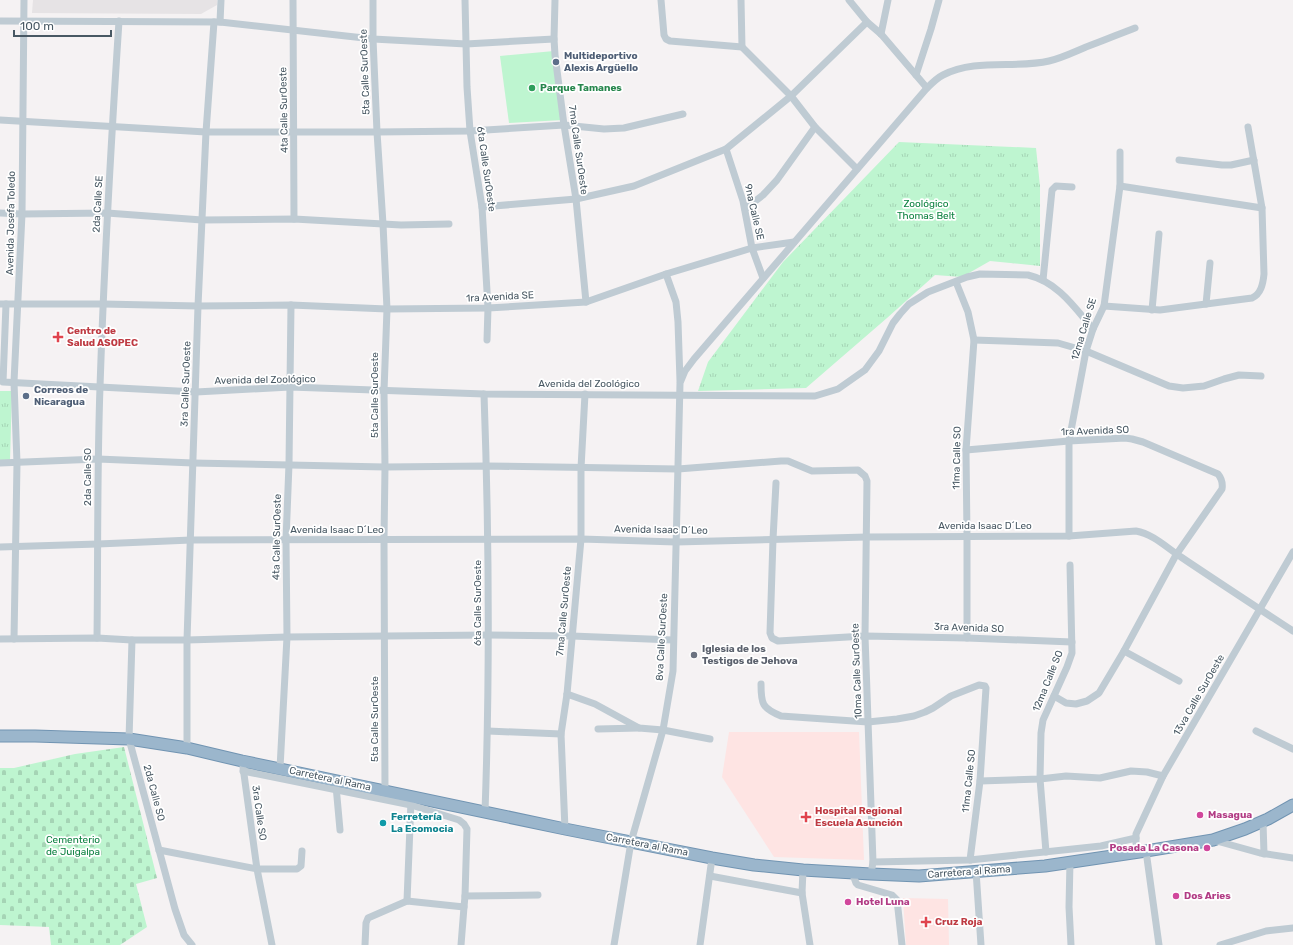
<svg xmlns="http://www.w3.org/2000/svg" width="1293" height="945" viewBox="0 0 1293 945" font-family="Rubik,sans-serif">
<defs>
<pattern id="cemetery-stones" width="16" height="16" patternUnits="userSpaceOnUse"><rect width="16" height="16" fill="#bef5d0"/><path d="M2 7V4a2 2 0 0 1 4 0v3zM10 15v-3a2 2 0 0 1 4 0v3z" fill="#a5d4b5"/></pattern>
<pattern id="park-tufts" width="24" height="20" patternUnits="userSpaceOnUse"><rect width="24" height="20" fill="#bef5d0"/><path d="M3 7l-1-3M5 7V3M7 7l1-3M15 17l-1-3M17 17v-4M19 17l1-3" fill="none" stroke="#a5d4b5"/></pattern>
</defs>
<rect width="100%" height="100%" fill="#f5f2f3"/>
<path fill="#e6e3e5" d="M33 0H217V5L201 14 32 13Z"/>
<g fill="#fee4e3">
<path d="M729 732H859L864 860 774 857 722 777Z"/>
<path d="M903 898 948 899 949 945H906Z"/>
</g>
<path fill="#bef5d0" d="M554 51 563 120 509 123 500 56Z"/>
<path fill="url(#cemetery-stones)" d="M124 747 157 878 136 884 147 927 120 945H51L49 927 0 925V768H14L75 754Z"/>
<g fill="url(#park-tufts)">
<path d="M899 142 1036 148 1040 186V266L990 261 962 277 935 275 887 318 806 388 698 391 708 362 783 262Z"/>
<path d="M0 391H12L10 461 0 460Z"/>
</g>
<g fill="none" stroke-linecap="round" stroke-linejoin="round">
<g stroke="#7194b2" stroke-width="13">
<path id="trunk" d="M0 736H35L129 739 187 748 242 761 565 829 712 858 754 865 803 870 871 874 919 876 1045 866 1146 851 1213 840 1245 829 1268 819 1293 805"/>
</g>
<g stroke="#bfcbd3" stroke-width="7">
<path d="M293 0 294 219"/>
<path d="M373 0V39L377 132 383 224 387 309 384 391 385 467 384 539 385 791"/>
<path d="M465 0 467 87 470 131 482 207 488 308 487 340"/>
<path d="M555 0 554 39 555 55 564 125 576 199 586 302"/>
<path d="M661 0 664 35 666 39 670 41 742 47 791 96 815 127 857 169"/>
<path d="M741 0 742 47"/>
<path d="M849 0 867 22 881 34 927 88"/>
<path d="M0 21 220 22 373 39 466 44 554 39"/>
<path d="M220 22 221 0"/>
<path d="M881 34 888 0"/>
<path d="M916 75 931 29 939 0"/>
<path d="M0 120 206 132H377L470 131 564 125 604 129 624 128 683 114"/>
<path d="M726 149 743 201 752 248 763 278"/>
<path d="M1179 160 1222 165H1231L1254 160"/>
<path d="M1120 186 1262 208"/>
<path d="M482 207 576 199 634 186 726 149 791 96 867 22"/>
<path d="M745 209 763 195 777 180 815 127"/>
<path d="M0 213 22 214 107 213 202 220 294 219 401 225 449 224"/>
<path d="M666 274 676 302 678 322 680 381"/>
<path d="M1043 280 1052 190 1056 186 1072 187"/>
<path d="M956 282 968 312 974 340 966 450 967 536V638"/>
<path d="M0 304H103L198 306 291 305 387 309 488 308 586 302 666 274 752 248 794 242"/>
<path d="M6 304 3 382 196 392 290 387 484 394 815 396 838 389 865 370 879 351 893 323 900 314 909 304 928 292 967 277 980 274 1028 275C1058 282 1075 308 1093 329"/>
<path d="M1206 304 1210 263"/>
<path d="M1104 306 1160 310 1252 298C1261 294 1263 284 1264 274L1262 208 1248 127"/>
<path d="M1152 310 1159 234"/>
<path d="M974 340 1058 343 1086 351 1169 386 1183 388 1204 386 1224 379 1239 375 1261 376"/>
<path d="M484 394C489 533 490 673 485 812"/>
<path d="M966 450 1069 441 1125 438 1132 439 1143 442 1218 474C1222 479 1223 483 1222 489L1176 555 1124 651 1099 693 1087 701 1076 704 1066 703 1054 696"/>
<path d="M0 463 98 459 193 463 385 467 486 466 678 469 781 461H788L812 471 858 470 865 476 867 481 865 636 873 862 871 874"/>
<path d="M776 483 773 539 770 633 772 638 778 641 865 636 967 638 1072 642"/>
<path d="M1069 536V441L1086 351 1093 329 1104 306 1120 186V152"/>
<path d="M0 547 98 544 191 540 581 539 676 542 867 537 1069 536 1136 531C1153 534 1167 548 1181 557 1218 582 1255 606 1293 631"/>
<path d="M97 638C98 555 97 471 100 387 104 265 111 143 119 21"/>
<path d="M0 639 97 638 132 640H187L287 637 488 635 572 636 673 640"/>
<path d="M14 639 17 463 14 382 22 214 24 0"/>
<path d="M132 640 129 739 175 909 184 935 192 945"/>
<path d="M1124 651 1179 681"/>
<path d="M761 684C761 704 762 708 781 716L868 722 897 719 914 716 925 712 933 708 951 696 979 685 985 686 986 688 980 781 970 860"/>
<path d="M567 694 595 704 639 728 663 730 710 739"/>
<path d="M598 729 639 728"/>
<path d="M488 731 561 734"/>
<path d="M1256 731 1293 749"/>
<path d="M187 748V640L198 306 206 132 214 22"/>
<path d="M243 767 257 869H297L301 866 302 851"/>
<path d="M280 768 287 637 286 540 289 464 291 305"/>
<path d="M243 771 411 805 459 820 464 824 467 829 465 896"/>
<path d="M980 781 1040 779 1066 776 1100 778 1131 771 1147 772 1163 776"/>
<path d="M336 786 340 830"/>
<path d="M1263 822 1264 854"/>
<path d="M565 829 561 734 567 694 581 539V468L585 394"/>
<path d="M1213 840 1260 853 1293 858"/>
<path d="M159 850 257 869 272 945"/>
<path d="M1146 851 1159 945"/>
<path d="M1046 852 1040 779 1041 733 1043 720 1048 709 1067 667 1072 653 1070 565"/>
<path d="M1136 853V834L1163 776 1293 552"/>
<path d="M873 862 970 860 1101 846 1136 838"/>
<path d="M1070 862 1069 907 1071 945"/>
<path d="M803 870 802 893 810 945"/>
<path d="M976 871 981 945"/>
<path d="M852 872 856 883 858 885 892 895 897 900 902 945"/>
<path d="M710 876 802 893"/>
<path d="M407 901 411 801"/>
<path d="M365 945 366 923 368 918 407 901 464 907 465 896 538 895"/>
<path d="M461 945 464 907"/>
<path d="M614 945 631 842 663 730 673 671 680 383 685 371 694 359 927 88C932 83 937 78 943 75 976 58 1015 69 1049 61 1062 58 1074 52 1086 47 1103 41 1119 34 1135 28"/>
<path d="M700 945 712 858"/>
<path d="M1220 945 1266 931 1293 928"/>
</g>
<use href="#trunk" stroke="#9bb6cc" stroke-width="11"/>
</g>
<g fill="#5c6f8a" stroke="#fff" stroke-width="1.5">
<circle cx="556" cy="62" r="4"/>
<circle cx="26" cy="396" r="4"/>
</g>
<circle fill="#2e9e5b" stroke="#fff" stroke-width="1.5" cx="532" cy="88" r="4"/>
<g fill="#e0444e" stroke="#fff" stroke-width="1.5">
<path d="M56 331h4v4h4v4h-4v4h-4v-4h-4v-4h4z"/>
<path d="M804 811h4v4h4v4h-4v4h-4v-4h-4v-4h4z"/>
<path d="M924 916h4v4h4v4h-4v4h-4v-4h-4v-4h4z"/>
</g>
<circle fill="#6b7280" stroke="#fff" stroke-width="1.5" cx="694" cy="655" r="4"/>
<g fill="#d1479c" stroke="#fff" stroke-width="1.5">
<circle cx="1200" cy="815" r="4"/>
<circle cx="1207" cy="848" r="4"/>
<circle cx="1176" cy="896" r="4"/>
<circle cx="848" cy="902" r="4"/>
</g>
<circle fill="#0f9aa8" stroke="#fff" stroke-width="1.5" cx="383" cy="823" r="4"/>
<g text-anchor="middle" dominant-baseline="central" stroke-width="3.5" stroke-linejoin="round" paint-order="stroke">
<g font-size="10" font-weight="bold" fill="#4e5e75" stroke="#fff" text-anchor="start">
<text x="564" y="56">Multideportivo<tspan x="564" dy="12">Alexis Argüello</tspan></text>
<text x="34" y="390">Correos de<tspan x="34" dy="12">Nicaragua</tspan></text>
</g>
<g font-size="10" fill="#485863" stroke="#fff">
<text transform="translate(365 72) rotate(-92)">5ta Calle SurOeste</text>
<text transform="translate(284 110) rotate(-91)">4ta Calle SurOeste</text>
<text transform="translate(578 150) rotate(82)">7ma Calle SurOeste</text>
<text transform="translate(486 169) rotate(82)">6ta Calle SurOeste</text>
<text transform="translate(98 204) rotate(-87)">2da Calle SE</text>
<text transform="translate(754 212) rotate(77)">9na Calle SE</text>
<text transform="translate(11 223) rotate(-89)">Avenida Josefa Toledo</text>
<text transform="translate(500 297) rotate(-3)">1ra Avenida SE</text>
<text transform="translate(1084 329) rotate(-73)">12ma Calle SE</text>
<text transform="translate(265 380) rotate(-1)">Avenida del Zoológico</text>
<text transform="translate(186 384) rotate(-88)">3ra Calle SurOeste</text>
<text x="589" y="384">Avenida del Zoológico</text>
<text transform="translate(375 395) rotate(-90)">5ta Calle SurOeste</text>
<text transform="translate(1095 431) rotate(-2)">1ra Avenida SO</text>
<text transform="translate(957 458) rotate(-89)">11ma Calle SO</text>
<text transform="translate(88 477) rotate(-90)">2da Calle SO</text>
<text x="985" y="526">Avenida Isaac D´Leo</text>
<text x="337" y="530">Avenida Isaac D´Leo</text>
<text transform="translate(661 530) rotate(1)">Avenida Isaac D´Leo</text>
<text transform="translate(277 537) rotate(-89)">4ta Calle SurOeste</text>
<text transform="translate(478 603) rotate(-90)">6ta Calle SurOeste</text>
<text transform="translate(564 611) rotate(-85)">7ma Calle SurOeste</text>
<text transform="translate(969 628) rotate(2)">3ra Avenida SO</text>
<text transform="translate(662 637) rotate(-87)">8va Calle SurOeste</text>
<text transform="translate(857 671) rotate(-92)">10ma Calle SurOeste</text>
<text transform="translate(1048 681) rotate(-68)">12ma Calle SO</text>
<text transform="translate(1199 695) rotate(-60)">13va Calle SurOeste</text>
<text transform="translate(375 719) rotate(-90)">5ta Calle SurOeste</text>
<text transform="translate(330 779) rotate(12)">Carretera al Rama</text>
<text transform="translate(969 781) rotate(-84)">11ma Calle SO</text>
<text transform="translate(154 793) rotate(75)">2da Calle SO</text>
<text transform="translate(259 813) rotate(82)">3ra Calle SO</text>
<text transform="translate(647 845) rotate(11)">Carretera al Rama</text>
<text transform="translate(969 872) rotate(-4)">Carretera al Rama</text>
</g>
<g font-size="10" font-weight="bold" fill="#27864d" stroke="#fff" text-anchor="start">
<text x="540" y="88">Parque Tamanes</text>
</g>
<g font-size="10" fill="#0d8241" stroke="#fff">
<text x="926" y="204">Zoológico<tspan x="926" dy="12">Thomas Belt</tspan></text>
<text x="73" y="840">Cementerio<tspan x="73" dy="12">de Juigalpa</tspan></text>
</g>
<g font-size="10" font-weight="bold" fill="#be3a42" stroke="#fff" text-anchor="start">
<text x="67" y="331">Centro de<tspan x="67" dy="12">Salud ASOPEC</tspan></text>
<text x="815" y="811">Hospital Regional<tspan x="815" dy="12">Escuela Asunción</tspan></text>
<text x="935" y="922">Cruz Roja</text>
</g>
<g font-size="10" font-weight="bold" fill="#5b616d" stroke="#fff" text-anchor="start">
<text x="702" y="649">Iglesia de los<tspan x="702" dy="12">Testigos de Jehova</tspan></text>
</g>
<g font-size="10" font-weight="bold" fill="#b23c85" stroke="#fff" text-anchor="start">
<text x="1208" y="815">Masagua</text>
<text x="1199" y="848" text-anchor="end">Posada La Casona</text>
<text x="1184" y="896">Dos Aries</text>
<text x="856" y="902">Hotel Luna</text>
</g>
<g font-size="10" font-weight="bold" fill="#0d838f" stroke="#fff" text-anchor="start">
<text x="391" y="817">Ferretería<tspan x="391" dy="12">La Ecomocia</tspan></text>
</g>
</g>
<path d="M14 30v6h97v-6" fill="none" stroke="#485863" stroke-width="2"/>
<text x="20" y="30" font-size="12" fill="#485863" stroke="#ffffff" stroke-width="3" paint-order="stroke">100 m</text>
</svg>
